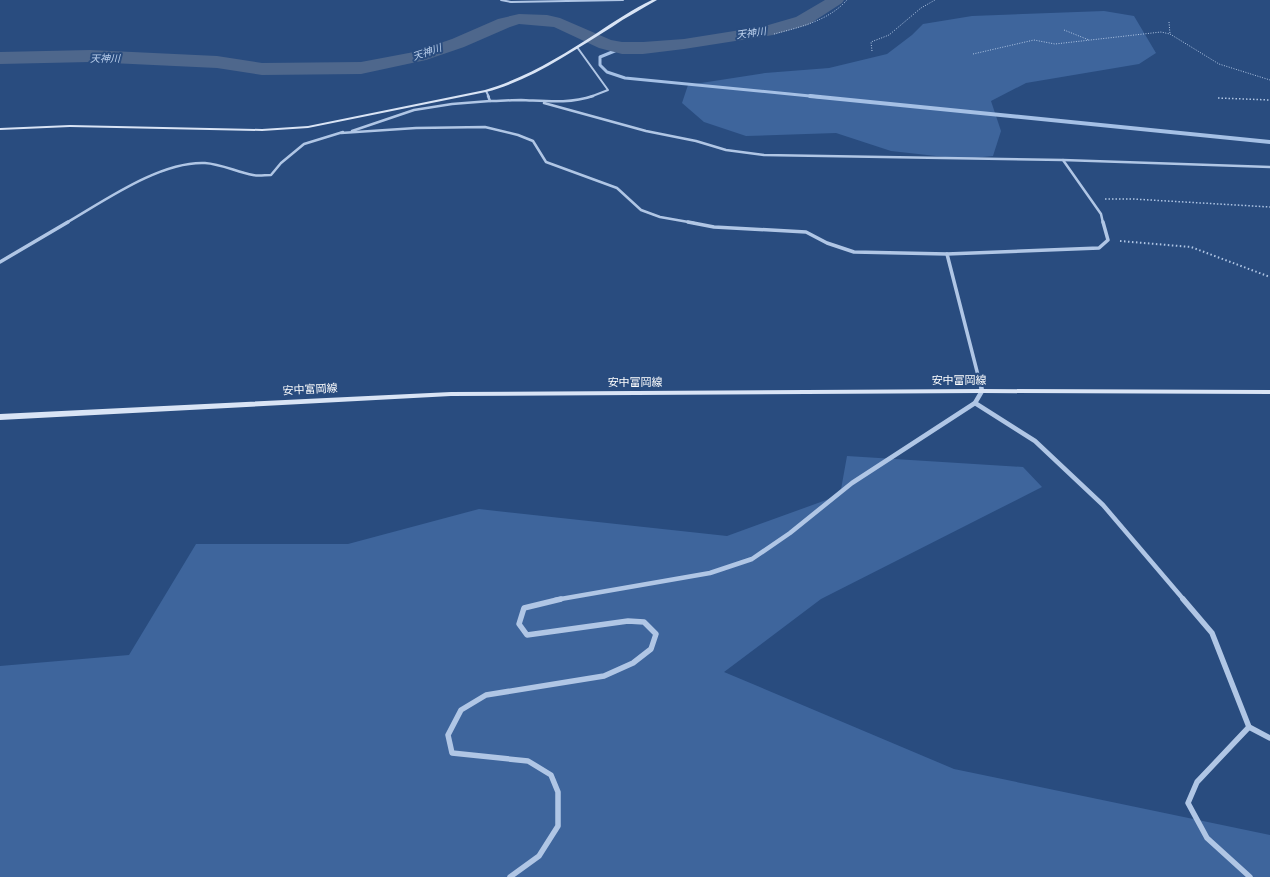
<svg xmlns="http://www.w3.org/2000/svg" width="1270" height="877" viewBox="0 0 1270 877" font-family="Cabin,'Noto Sans JP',sans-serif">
<rect width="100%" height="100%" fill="#294c7f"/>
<g fill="#3e659c">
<path d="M1104 11 1134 16 1156 53 1139 64 1026 83 991 101 1001 131 993 156 963 159 891 151 836 133 746 136 704 122 682 103 688 85 765 73 829 68 887 54 912 35 923 24 972 16Z"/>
<path d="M847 456 1023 467 1042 487 821 599 724 672 954 769 1270 835V877H0V666L129 655 196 544H348L479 509 727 536 840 495Z"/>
</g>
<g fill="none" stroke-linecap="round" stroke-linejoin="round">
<path stroke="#a5c0e5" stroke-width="3" d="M622 48 600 57V65L607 72 625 78 820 97"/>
<path stroke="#a5c0e5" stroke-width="4" d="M810 96 1270 142"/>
<path fill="#4e678c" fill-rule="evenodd" d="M825 0H844L842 3 808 25 773 35 684 49 643 54H622L599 48 554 27 519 24 510 27 464 47 426 60 361 74 262 75 217 68 90 62 0 64V52L90 50 217 56 262 63 361 62 414 52 452 39 498 19 519 14 547 15 560 18 611 40 622 42H643L684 39 765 26 796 17Z"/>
<g stroke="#b0c6e5" stroke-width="1" stroke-dasharray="1 1.5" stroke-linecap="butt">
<path d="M1169 22 1170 34"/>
<path d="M1064 30 1089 40"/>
<path d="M774 34C800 27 828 21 847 0"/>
<path d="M872 51 871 42 889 35 921 8 935 0"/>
<path d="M973 54 1034 40 1055 44 1161 32 1170 34 1219 64 1270 80"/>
</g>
<g stroke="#b0c6e5" stroke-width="1.5" stroke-dasharray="1.5 2" stroke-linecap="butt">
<path d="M1218 98 1270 100"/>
<path d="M1105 199H1133L1270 207"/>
</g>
<path stroke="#b0c6e5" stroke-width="2" stroke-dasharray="1.5 2.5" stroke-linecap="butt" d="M1120 241 1191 247 1270 277"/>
<g stroke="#b0c6e5" stroke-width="2">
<path d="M501 0 511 2 623 0"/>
<path d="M577 47 608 90 590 97"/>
<path d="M486 91 489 97"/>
</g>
<g stroke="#b0c6e5" stroke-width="2.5">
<path d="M488 96 490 101C500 101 511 100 521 100 546 101 569 104 593 96"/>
<path d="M544 103 646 131 696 141 726 150 764 155 1063 160 1270 167"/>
<path d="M352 131 414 110 452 104 490 101"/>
<path d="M341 133 416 128 485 127 518 135 533 141 546 162 617 188 641 210 660 217 694 223"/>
<path d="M1063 160 1101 214 1103 223"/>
<path d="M66 223C104 201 160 161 205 163 221 164 237 172 253 175 258 176 265 175 271 175L281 163 304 144 343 132"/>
</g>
<g stroke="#b0c6e5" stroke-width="3.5">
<path d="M688 222 714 227 806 232 827 243 854 252 947 254"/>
<path d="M0 262 68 222"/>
<path d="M981 387 947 254 1099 248 1108 240 1103 222"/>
</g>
<g stroke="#b0c6e5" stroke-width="4.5">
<path d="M975 403 1035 441 1103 505 1184 600"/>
<path d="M555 600 710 573 752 559 790 533 852 483 975 403 982 391 981 386"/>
</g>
<g stroke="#b0c6e5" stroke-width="5.5">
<path d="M1183 599 1212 633 1249 727 1270 738"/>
<path d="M1249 727 1197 782 1188 803 1207 838 1250 877"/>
<path d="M510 877 539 856 558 826V792L551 775 528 761 452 753 448 735 461 710 486 695 604 676 633 663 651 649 656 634 644 622 628 621 527 635 519 624 524 608 561 599"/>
</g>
<g fill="#d9e4f5" fill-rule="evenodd">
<path d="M652 0H657C642 9 626 17 612 27 571 52 532 80 486 92L308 128 262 131 70 127 0 130V128L70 125 262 129 308 126 485 90C526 78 561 56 597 33 615 21 633 9 652 0Z"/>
<path d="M982 389 1270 390V394L982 393 451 396 0 420V414L451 392Z"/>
</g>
</g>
<g text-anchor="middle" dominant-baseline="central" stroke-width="4" stroke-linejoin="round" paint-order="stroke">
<g font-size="10" font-style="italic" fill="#bbd0ed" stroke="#294c7f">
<text transform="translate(751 33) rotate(-8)">天神川</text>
<text transform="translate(427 52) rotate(-19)">天神川</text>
<text x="105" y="58">天神川</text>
</g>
<g font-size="11" fill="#fff" stroke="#294c7f">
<text x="959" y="380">安中富岡線</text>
<text x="635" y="382">安中富岡線</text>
<text transform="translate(310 389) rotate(-3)">安中富岡線</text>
</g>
</g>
</svg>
